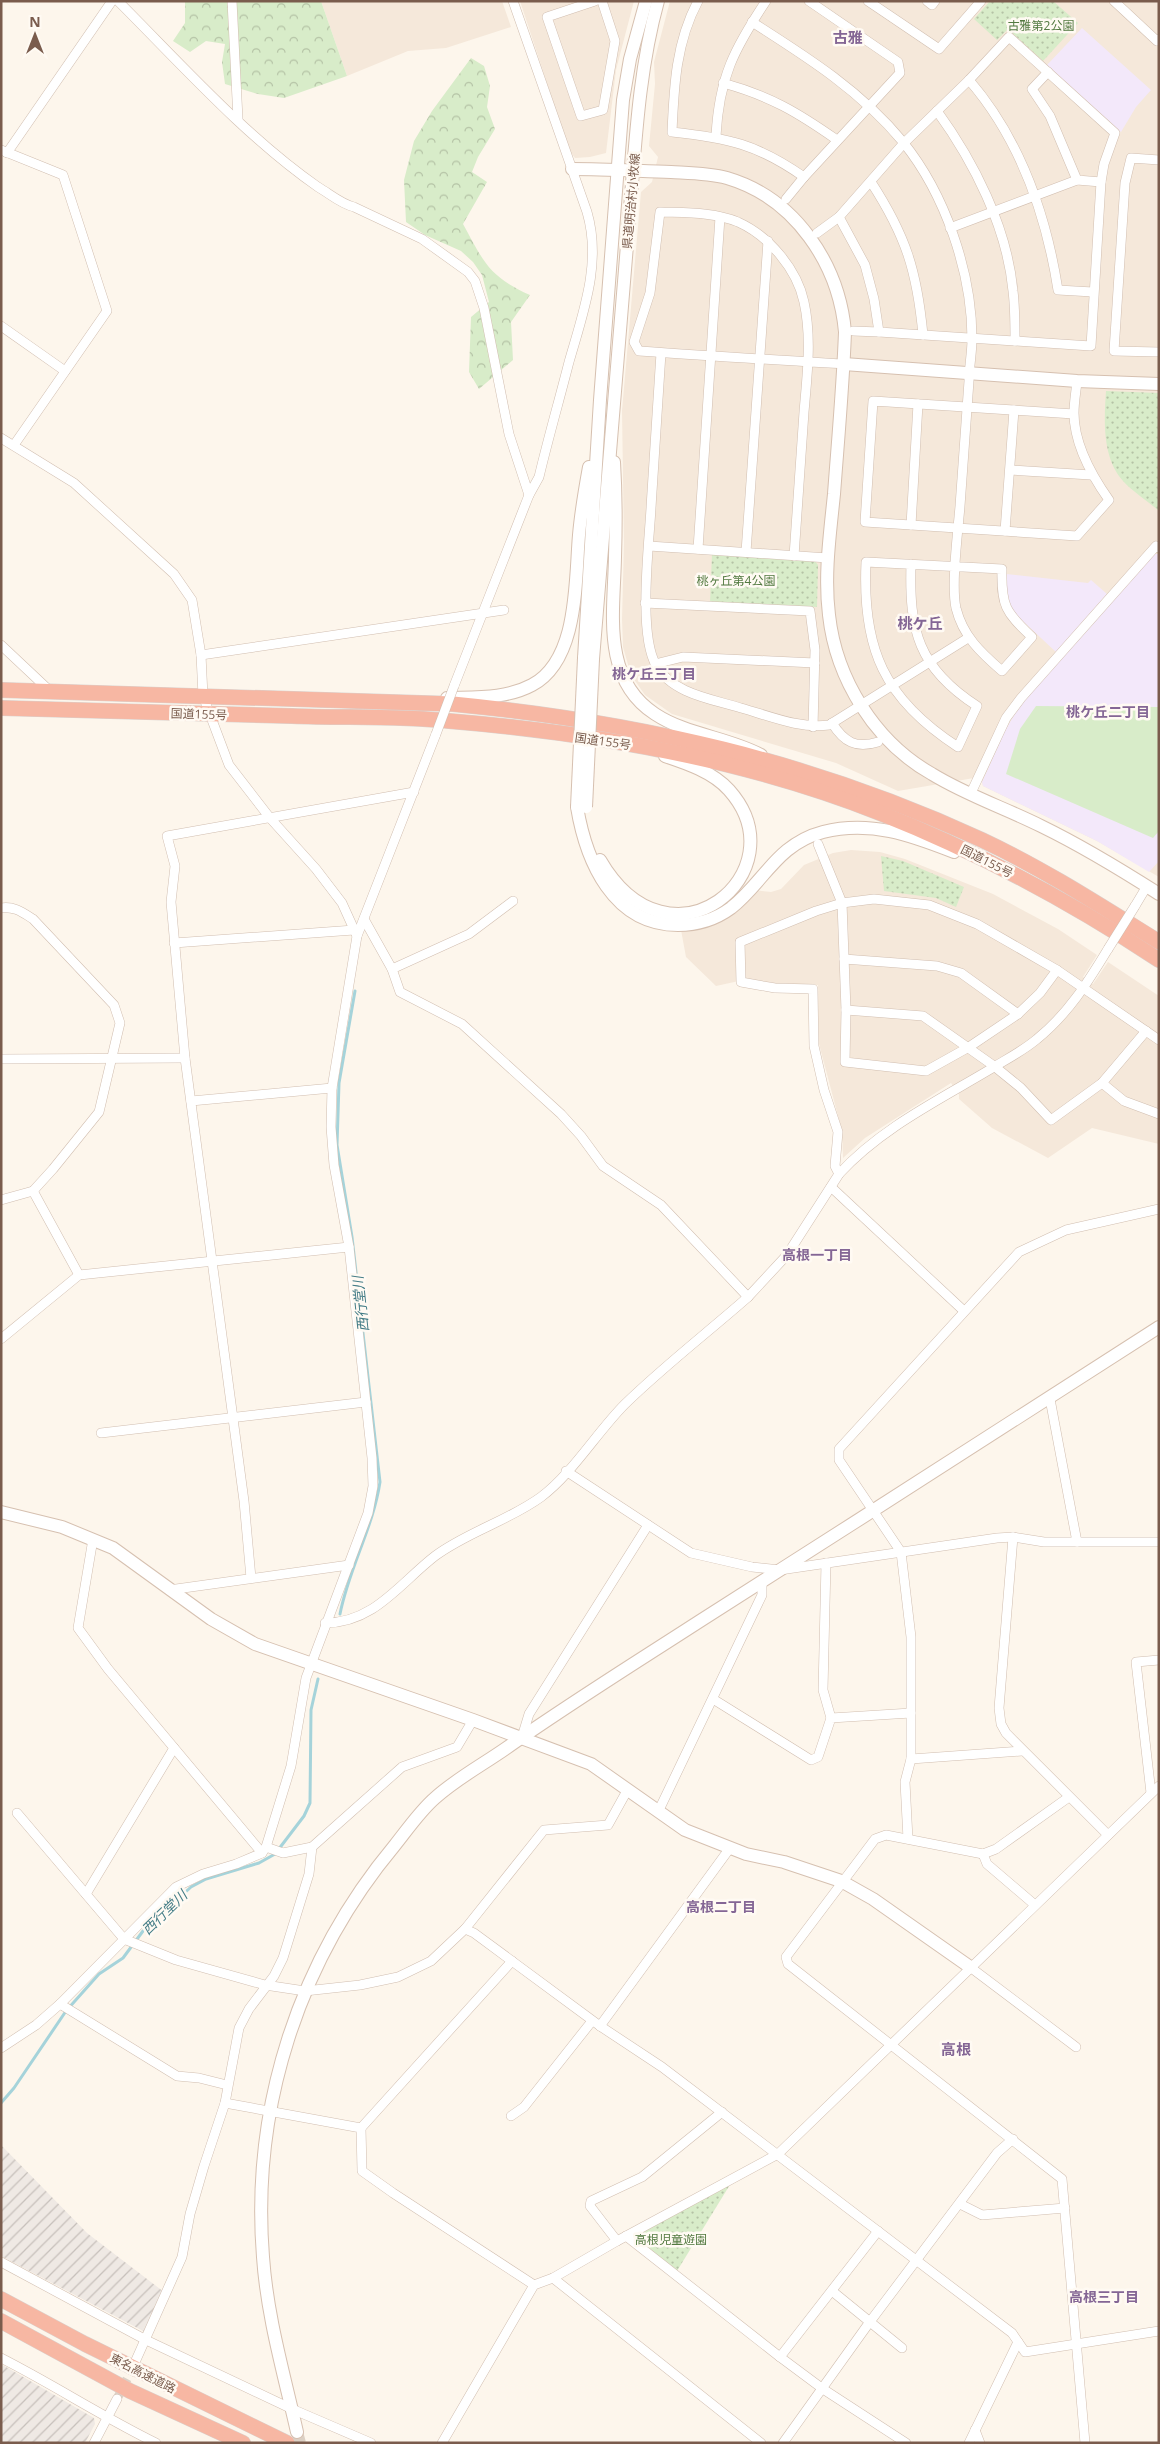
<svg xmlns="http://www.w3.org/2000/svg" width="1160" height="2444" viewBox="0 0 1160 2444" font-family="'Open Sans','Noto Sans JP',sans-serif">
<defs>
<pattern id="industrial-furrows" width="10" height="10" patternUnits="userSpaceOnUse" patternTransform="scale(1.25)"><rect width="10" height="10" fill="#efe9e4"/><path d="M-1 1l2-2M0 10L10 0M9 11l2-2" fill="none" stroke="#c7c0bb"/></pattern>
<pattern id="forest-crowns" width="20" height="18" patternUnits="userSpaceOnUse" patternTransform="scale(1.25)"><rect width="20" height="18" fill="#d8ecc9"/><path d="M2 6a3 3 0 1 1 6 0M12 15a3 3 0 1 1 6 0" fill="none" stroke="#b4c2a5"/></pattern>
<pattern id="park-dots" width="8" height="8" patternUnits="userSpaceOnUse" patternTransform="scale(1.25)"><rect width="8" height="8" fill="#d8ecc9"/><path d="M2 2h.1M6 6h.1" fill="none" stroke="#b4c2a5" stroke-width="1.8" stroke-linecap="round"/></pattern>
</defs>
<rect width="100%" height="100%" fill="#fdf6ec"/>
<g fill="#f5e8da">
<path d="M321 1H502L511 27 446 48 408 51 347 76Z"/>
<path d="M520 1H634L616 70 606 153 590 157 575 158 569 150Z"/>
<path d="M670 1H1159V877L1097 841 983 786 982 782 974 778 898 791 836 763 672 714 645 695 631 675 623 647 622 619 624 543 622 411 641 192 652 182 658 157 649 146 655 84 654 62Z"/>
<path d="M851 850 880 852 905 859 993 894 1058 929 1097 955 1083 977 1093 984 1108 962 1159 996V1144L1092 1128 1048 1158 992 1128 959 1099V1094L951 1083 865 1138 843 1158 842 1131 819 1044 818 985 774 983 748 979 716 986 686 957 681 930 754 890 771 892 781 889 804 865 833 853Z"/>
</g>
<g fill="url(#industrial-furrows)">
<path d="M1 2145 87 2233 164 2292 145 2332 1 2256Z"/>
<path d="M1 2364 94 2418 95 2424 85 2443H1Z"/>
</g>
<g fill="#f3e8fa">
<path d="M1082 28 1151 90 1136 107 1121 132 1047 65Z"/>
<path d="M1154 554H1159V861L1149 872 1097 841 983 786 982 782 1005 731 1020 705Z"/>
<path d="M1006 574 1088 583 1091 580 1107 594 1056 652 1011 610 1006 595Z"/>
</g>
<g fill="url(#forest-crowns)">
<path d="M185 1H321L347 76 284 98 258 94 225 84 222 62 225 44 206 41 190 52 173 41 185 23Z"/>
<path d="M471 58 484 66 490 86 487 107 495 129 478 157 472 172 487 182 463 224C484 262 488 276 530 295L511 322 513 360 479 389 469 372 471 317 489 302 482 275 473 262 461 251 425 235 406 222 404 180 414 141 432 111Z"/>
</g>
<g fill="url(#park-dots)">
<path d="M990 1H1053L1078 23 1043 61 1008 29 997 40 974 19Z"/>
<path d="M1106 391 1159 393V511C1148 501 1133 492 1123 481 1102 457 1104 421 1106 391Z"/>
<path d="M712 554 815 561 818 565 817 607 710 603Z"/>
<path d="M881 856 903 861 964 887 956 907 936 898 884 891Z"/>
<path d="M731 2183 677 2271 636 2239 637 2235Z"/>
</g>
<path fill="#d8ecc9" d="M1036 706 1159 707V831L1153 838 1006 774 1020 729Z"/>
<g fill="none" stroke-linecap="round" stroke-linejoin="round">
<g stroke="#a5d3da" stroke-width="3">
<path d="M340 1614C349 1568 373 1528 380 1482L352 1237 337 1145 339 1083 355 991"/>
<path d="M1 2103 14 2088 66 2011 99 1974 123 1958 143 1931 191 1887 206 1879 259 1863 275 1854 304 1816 310 1803 311 1710 318 1679"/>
</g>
<path stroke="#dcd0c4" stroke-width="9" stroke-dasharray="9 4.5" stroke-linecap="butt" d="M117 2399 135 2363"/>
<path stroke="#dcd0c4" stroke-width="12" stroke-dasharray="12 6" stroke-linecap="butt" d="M297 2432 300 2443"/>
<g stroke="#d1beb0" stroke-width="10">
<g id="street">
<path d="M118 1C180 63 246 137 318 187 330 194 341 204 354 207L422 239 468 272 475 281 484 308 509 434 529 495"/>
<path d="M232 1 238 119"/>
<path d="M595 1 547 17 581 116 603 110 615 41 602 1"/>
<path d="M698 1C676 42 674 86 672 132 728 138 757 144 804 177L900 73 898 62 809 1"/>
<path d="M868 1 939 49 981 1"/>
<path d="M927 1 932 5 935 1"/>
<path d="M1114 1 1157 41 1159 39"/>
<path d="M752 22C807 57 861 91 903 142 945 194 972 272 972 339 972 353 969 367 969 381 966 422 963 464 960 506 958 531 951 585 956 608 963 636 980 652 1002 671L1032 637C1005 612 1001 605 1002 569 957 567 912 564 866 562 862 649 884 699 958 747L977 706C918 668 909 630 911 564"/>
<path d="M1009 37 1115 133 1104 164 1101 182 1091 346 879 332 874 299 865 265 839 217 904 143 969 80Z"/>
<path d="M1048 72 1032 89 1050 116 1077 180 1101 182"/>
<path d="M969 80C1020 139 1046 214 1058 290L1093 292"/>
<path d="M723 83C770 96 797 112 837 140"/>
<path d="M937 111C974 162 1007 227 1013 291 1015 307 1015 324 1015 341"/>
<path d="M716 136C719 78 734 49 766 1"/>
<path d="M1 150 63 175 107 311 14 445"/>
<path d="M7 153 112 1"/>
<path d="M1159 160 1131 158 1125 183 1114 351 1159 352"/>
<path d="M871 182C906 236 917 271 923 335"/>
<path d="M786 199 804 177"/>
<path d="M950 228 1077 180"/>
<path d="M817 233 839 217"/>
<path d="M1 326 65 371"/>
<path d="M853 331 879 332"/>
<path d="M661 353C658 404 654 456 651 508 649 545 638 634 656 665 672 694 712 699 741 708 770 716 799 729 829 725L968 638"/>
<path d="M1074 414 873 401 865 522 1077 536 1109 500C1092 476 1074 444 1074 413 1074 402 1076 392 1077 381"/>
<path d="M1 438 74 483 174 574 192 600 201 655 203 696 229 765 270 818 316 869 342 903 357 936"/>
<path d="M1010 470 1091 475"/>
<path d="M911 525 918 404"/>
<path d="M1005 531 1014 410"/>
<path d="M649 546 828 558"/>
<path d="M698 549 720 217"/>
<path d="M746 552 768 241"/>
<path d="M794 556C797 508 801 460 804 412 807 376 812 338 804 302 797 269 769 236 738 222 714 212 686 213 660 212L650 293 634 342 639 351C707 356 776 360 844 364"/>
<path d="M645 603 810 611 815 650 813 727"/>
<path d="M1 645 51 692"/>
<path d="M201 655 504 610"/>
<path d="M655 664 683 657 815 663"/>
<path d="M454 686 529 495 539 477C548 439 559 401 569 362 583 313 602 263 587 212L513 1"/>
<path d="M832 723C844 742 856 749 878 742"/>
<path d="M971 793 1006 718 1021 698 1156 546 1159 548"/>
<path d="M818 844 842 903 846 1010 845 1062 926 1071 969 1047 1018 1014 1040 993 1057 970"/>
<path d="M1135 906 1147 886"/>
<path d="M1 908C14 906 22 912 33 919L114 1005 120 1023 99 1112 53 1169 33 1191 1 1200"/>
<path d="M364 919 392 969 400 992 462 1024 561 1114 581 1136 603 1166 661 1205 748 1297"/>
<path d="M174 943 354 930"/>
<path d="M844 959 937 966 961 973 1018 1014"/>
<path d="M392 969 469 934 513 901"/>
<path d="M846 1010 923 1016 994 1066 1021 1088 1051 1120 1102 1083 1146 1031"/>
<path d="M1 1059 185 1058"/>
<path d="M1102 1083 1124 1101 1159 1114"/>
<path d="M191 1101 332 1088"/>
<path d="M839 1174 835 1166 838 1132 824 1090 814 1046 813 989 775 988 741 982 740 942 816 911 842 903 874 899 929 905 977 924 1057 970 1159 1040"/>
<path d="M831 1187 964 1311"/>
<path d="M33 1191 79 1275"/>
<path d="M1 1339 79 1275 349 1247"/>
<path d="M1050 1399 1077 1542"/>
<path d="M101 1433 366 1402"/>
<path d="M566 1471 691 1553 752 1567 780 1570 997 1538 1013 1537 1044 1542H1159"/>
<path d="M1013 1537 999 1708 1001 1724 1006 1733 1108 1835"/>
<path d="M93 1539 78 1628 108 1669 262 1853"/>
<path d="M826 1563 823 1690 831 1718"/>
<path d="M251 1578 244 1501 185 1058 171 902 175 866 167 836 414 792"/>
<path d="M169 1590 349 1565"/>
<path d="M325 1623C374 1623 400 1583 435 1556 467 1532 508 1521 541 1497 572 1474 597 1432 625 1404 664 1366 707 1333 748 1297L787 1255 839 1174C880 1129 937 1101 989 1070 1005 1060 1023 1051 1037 1039 1068 1014 1088 982 1108 949"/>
<path d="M713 1699 811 1760 818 1757 831 1718 911 1713"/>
<path d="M522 1737 529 1714 648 1525"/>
<path d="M911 1759 1022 1751"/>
<path d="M1151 1793 1136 1662 1159 1660"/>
<path d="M1069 1797 996 1849 983 1854 886 1835 875 1839 786 1957 788 1964 1062 2179 1085 2443"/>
<path d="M659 1810 762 1595V1581"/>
<path d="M17 1813 124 1939 176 1960 265 1985 305 1991 360 1985 398 1977 431 1961 465 1929 474 1933 600 2026 662 2067 1012 2333 1025 2352 1159 2331"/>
<path d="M908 1839 905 1782 911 1759V1637L901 1552 839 1460V1449L1019 1252 1066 1230 1159 1209"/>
<path d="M266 1847 283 1853 312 1847 402 1767 457 1747 473 1720"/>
<path d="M983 1854 987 1864 1035 1905"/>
<path d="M86 1894 174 1748"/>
<path d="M465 1929 544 1830 608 1825 628 1789"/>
<path d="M970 1967 1076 2047"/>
<path d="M60 2004 177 2076 199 2078 227 2085"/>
<path d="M600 2026 730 1848"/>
<path d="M1 2048 36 2025 60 2004 176 1887 203 1874 236 1864 262 1853 266 1847 291 1766 306 1678 368 1513 373 1486 372 1458 349 1247 334 1165 331 1127 332 1088 357 936 436 734"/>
<path d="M225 2103 361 2128 362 2171 393 2193 534 2285"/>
<path d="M511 2116 524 2107 592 2021"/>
<path d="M361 2128 512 1961"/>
<path d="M960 2204 982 2215 1065 2208"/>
<path d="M626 2236 780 2357 823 2389 906 2443"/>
<path d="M617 2241 590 2206 591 2201 642 2177 722 2112"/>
<path d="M1 2262 146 2340 292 2409 371 2443"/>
<path d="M553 2278 761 2443"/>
<path d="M832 2291 902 2348"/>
<path d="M780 2357 878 2231"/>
<path d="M1 2358C54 2385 103 2417 156 2443"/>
<path d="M136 2360 182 2257 190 2214 204 2166 225 2103 239 2028 249 2009 274 1976 283 1958 309 1874 312 1847"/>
<path d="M975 2430 980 2443"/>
<path d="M94 2443 117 2399"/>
<path d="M442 2443 534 2285 553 2278 617 2241 778 2154 1159 1786"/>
<path d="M783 2443 869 2323 997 2153 1013 2139"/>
<path d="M969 2443 1018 2342"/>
</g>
</g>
<g stroke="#d6c0b0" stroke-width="14">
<g id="secondary">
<path d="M572 169C605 169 638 171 671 172 689 173 709 173 727 178 795 198 839 264 845 332 843 386 838 440 834 494 830 534 824 575 829 615 836 679 875 742 932 774 966 795 1005 808 1041 826 1082 846 1120 869 1159 894"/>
<path d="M844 364 1077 381 1159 384"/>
<path d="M614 462C616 494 616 526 615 557 614 612 601 679 655 714 687 735 727 737 761 755"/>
<path d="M584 658 600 400 623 100 630 59 646 1"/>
<path d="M593 659C604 517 615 375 628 233 635 155 637 77 658 1"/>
<path d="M447 698C475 697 506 699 532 685 579 660 575 580 579 535 581 512 585 489 589 467"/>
<path d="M577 807C586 861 613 925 678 925 697 925 716 919 731 908 764 882 777 844 823 832 870 820 911 835 954 852"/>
<path d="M600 860C670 981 802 872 729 790 713 772 686 763 665 756"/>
<path d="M1 1512 62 1527 113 1548 211 1619 255 1644 473 1720 591 1764 685 1830 746 1854 784 1862 841 1881 873 1899 970 1967"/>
<path d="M297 2432C284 2374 267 2316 263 2257 251 2107 299 1960 395 1845 407 1830 420 1811 435 1798 456 1779 482 1765 505 1749 569 1704 635 1663 700 1621 853 1523 1007 1426 1159 1327"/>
</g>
</g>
<g stroke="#dad1cd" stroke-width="16">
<g id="highway">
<path d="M1 690 453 704C639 722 811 761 982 840 1044 869 1101 906 1159 942"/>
<path d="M1 708C98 711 195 714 292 716 344 718 397 716 449 721 595 733 744 759 880 813 978 852 1071 902 1159 960"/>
<path d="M1 2299 85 2344 287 2443"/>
<path d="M1 2321 130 2391 243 2443"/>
</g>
</g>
<use href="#street" stroke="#fff" stroke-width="9"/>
<use href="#secondary" stroke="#fff" stroke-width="12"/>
<use href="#highway" stroke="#f7b7a3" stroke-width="15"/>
<g stroke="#d1beb0" stroke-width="10" stroke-linecap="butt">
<g id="street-bridge">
<path d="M436 734 454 686"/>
<path d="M1108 949 1135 906"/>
</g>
</g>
<g stroke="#d6c0b0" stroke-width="14" stroke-linecap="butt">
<g id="secondary-bridge">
<path d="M577 807 584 658"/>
<path d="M586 807 593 659"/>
</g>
</g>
<use href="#street-bridge" stroke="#fff" stroke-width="9"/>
<use href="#secondary-bridge" stroke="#fff" stroke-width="12"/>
</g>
<g text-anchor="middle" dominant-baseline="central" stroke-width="5" stroke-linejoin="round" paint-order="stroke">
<g font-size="12" fill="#537a41" stroke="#fffaf3">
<text x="1041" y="25">古雅第2公園</text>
<text x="736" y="580">桃ヶ丘第4公園</text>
<text x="671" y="2239">高根児童遊園</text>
</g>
<g font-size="12" fill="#7a5c4d" stroke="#fffaf3">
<text transform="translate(631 201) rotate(-85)">県道明治村小牧線</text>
<text transform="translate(199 714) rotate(2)">国道155号</text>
<text transform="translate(603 741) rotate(8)">国道155号</text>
<text transform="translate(987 861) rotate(27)">国道155号</text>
<text transform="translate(143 2373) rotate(27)">東名高速道路</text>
</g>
<g font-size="14" font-weight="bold" fill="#846695" stroke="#fffaf3">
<text x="654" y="673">桃ケ丘三丁目</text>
<text x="1108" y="711">桃ケ丘二丁目</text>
<text x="817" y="1254">高根一丁目</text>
<text x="721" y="1906">高根二丁目</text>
<text x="1104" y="2296">高根三丁目</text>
</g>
<g font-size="14" font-style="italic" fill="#437c86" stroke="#fffaf3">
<text transform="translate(360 1304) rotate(-96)">西行堂川</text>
<text transform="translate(164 1912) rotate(-44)">西行堂川</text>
</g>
<g font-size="15" font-weight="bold" fill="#846695" stroke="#fffaf3">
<text x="848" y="37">古雅</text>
<text x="920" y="623">桃ケ丘</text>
<text x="956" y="2049">高根</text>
</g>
</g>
<rect width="1160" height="2444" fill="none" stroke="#7a5c4d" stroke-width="5"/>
<g transform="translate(35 35)" stroke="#fffaf3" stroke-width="4" paint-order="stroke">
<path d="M0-4L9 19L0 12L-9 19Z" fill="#7a5c4d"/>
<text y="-8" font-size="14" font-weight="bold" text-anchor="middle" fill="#7a5c4d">N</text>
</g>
</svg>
